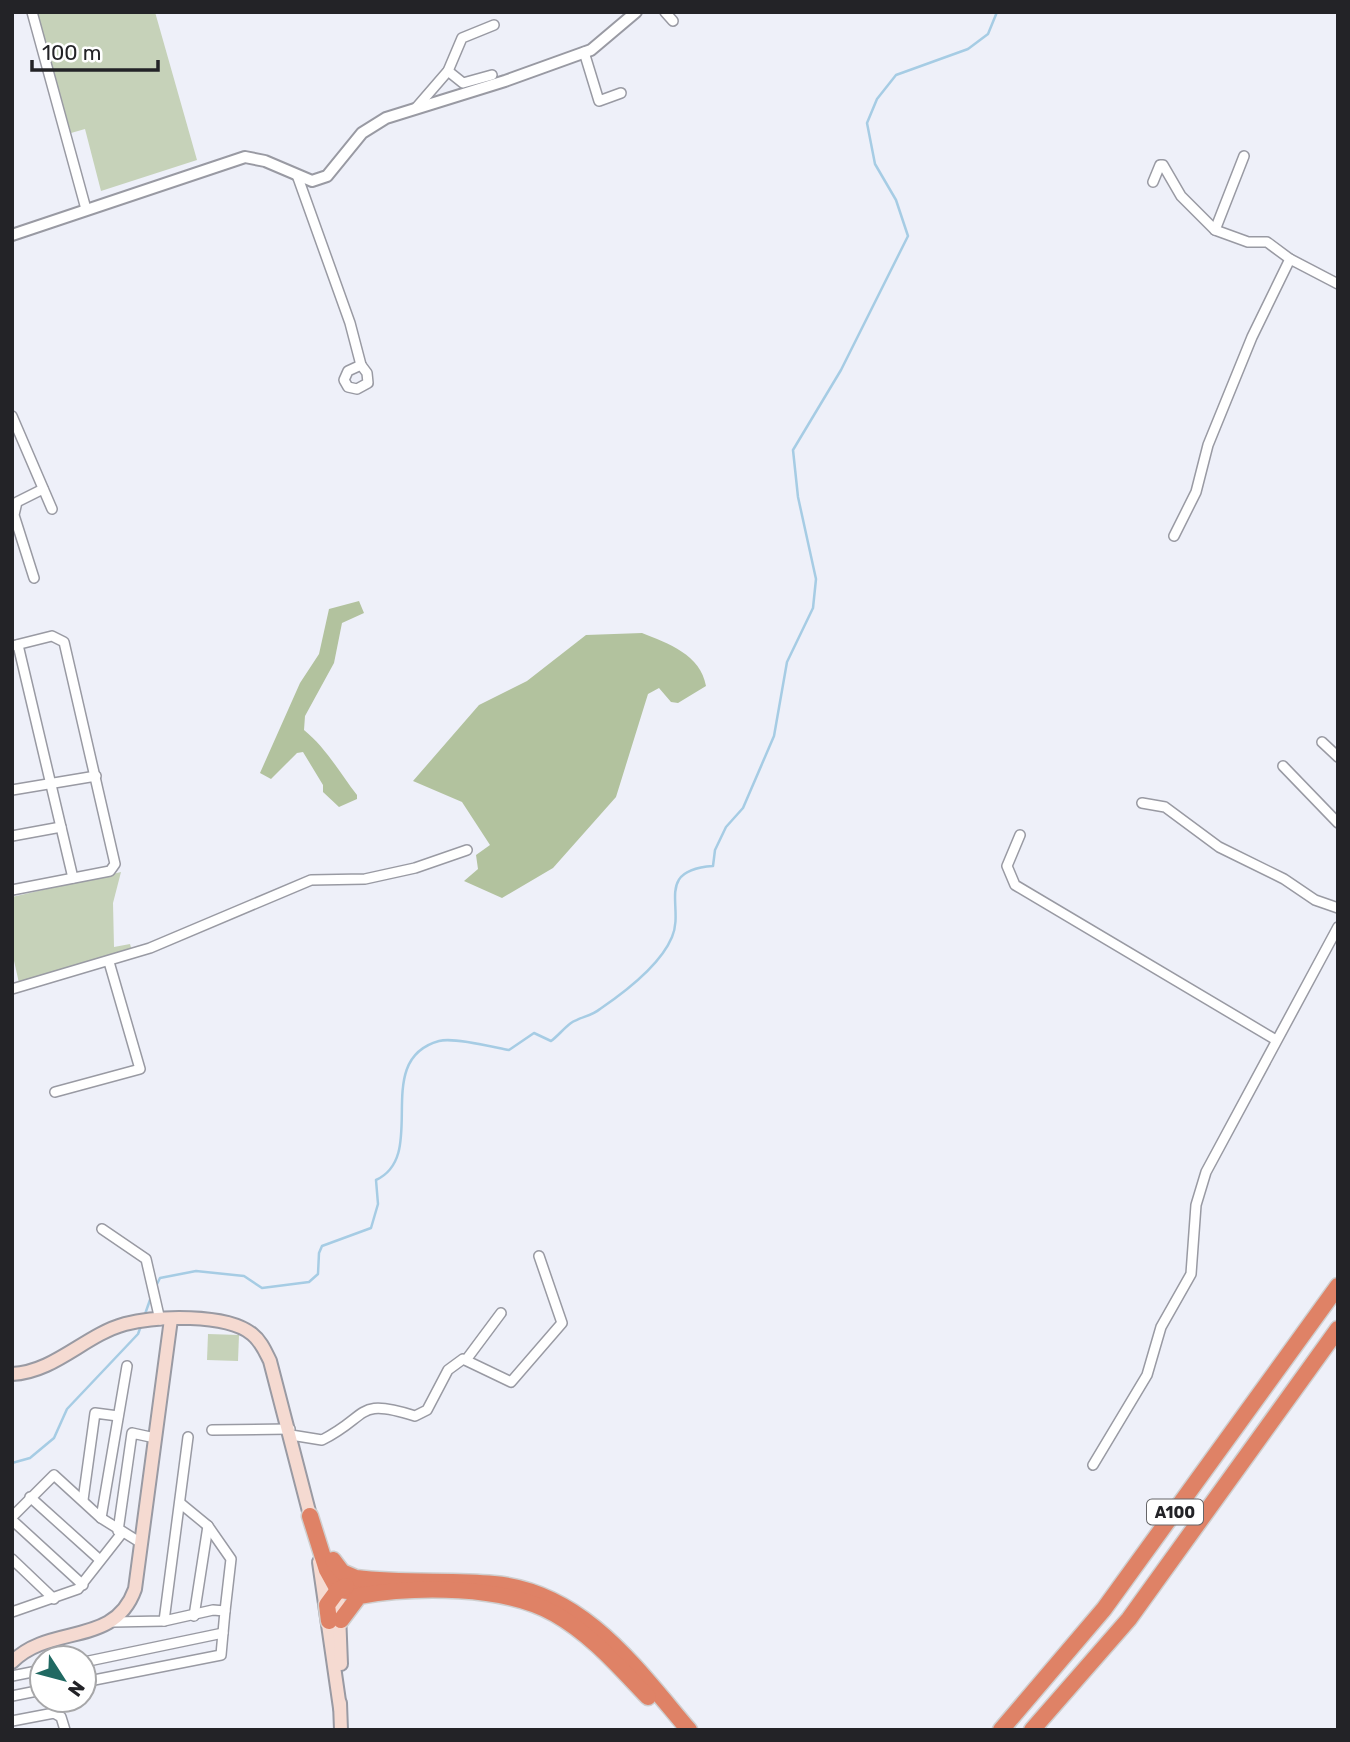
<svg xmlns="http://www.w3.org/2000/svg" width="1350" height="1742" viewBox="0 0 1350 1742" font-family="Rubik,sans-serif">
<rect width="100%" height="100%" fill="#eef0f9"/>
<g fill="#c6d2b9">
<path d="M34 12H155L197 160 101 191 85 129 71 133Z"/>
<path d="M121 872 113 903 114 947 130 944 132 951 19 983 12 952V897Z"/>
<path d="M208 1334 239 1335 238 1361 207 1360Z"/>
</g>
<g fill="#b2c29e">
<path d="M359 601 364 613 342 623 334 663 305 716 304 730C327 749 339 772 357 795V799L339 807 323 792V785L303 752 297 753 271 779 260 773 300 683 319 654 329 609Z"/>
<path d="M642 633C668 643 701 655 706 686L678 703 671 702 659 688 648 694 616 797 553 868 502 898 464 881 478 869 476 855 490 845 462 802 413 781 479 705 527 681 586 635Z"/>
</g>
<g fill="none" stroke-linecap="round" stroke-linejoin="round">
<g stroke="#a6cce4" stroke-width="2.5">
<path d="M155 1288 160 1278 196 1271 244 1276 262 1288 309 1282 318 1274 319 1253 322 1246 371 1228 378 1204 376 1180C430 1155 370 1060 439 1041 454 1037 493 1047 509 1050L534 1033 551 1041C558 1036 564 1028 571 1023 580 1017 592 1016 600 1009 625 992 660 966 672 937 685 907 654 870 713 866L715 850 726 827 743 808 774 736 787 662 813 608 816 579 798 497 793 450 841 370 908 236 896 200 875 164 867 123 877 99 896 75 968 49 988 34 997 12"/>
<path d="M144 1317 151 1297"/>
<path d="M12 1463 30 1458 54 1438 67 1409 138 1334 141 1326"/>
</g>
<g stroke="#999aa3" stroke-width="12">
<g id="minor">
<path d="M32 12 86 209"/>
<path d="M665 12 673 21"/>
<path d="M584 52 599 101 621 93"/>
<path d="M448 71 463 83 492 75"/>
<path d="M416 108 448 71 462 38 494 25"/>
<path d="M297 175 350 323 361 365"/>
<path d="M1153 182 1160 165H1163L1181 196 1215 230 1248 242H1267L1290 259"/>
<path d="M1215 230 1244 156"/>
<path d="M361 365 367 373 368 383 357 389 348 387 344 380 348 371Z"/>
<path d="M12 416 52 509"/>
<path d="M1174 536 1196 492 1208 445 1252 337 1290 259 1338 284"/>
<path d="M34 578 14 515 17 502 43 489"/>
<path d="M18 645 73 878"/>
<path d="M12 646 52 636 64 642 115 864 110 871 12 890"/>
<path d="M1322 742 1338 757"/>
<path d="M1283 766 1338 823"/>
<path d="M12 790 96 776"/>
<path d="M1142 803 1165 807 1219 847 1284 879 1315 900 1338 908"/>
<path d="M1020 835 1007 866 1015 885 1276 1040"/>
<path d="M12 836 61 827"/>
<path d="M12 989 150 948 311 880 365 879 415 868 467 850"/>
<path d="M55 1092 140 1069 109 962"/>
<path d="M102 1229 146 1259 160 1320"/>
<path d="M466 1360 501 1313"/>
<path d="M212 1430 290 1429"/>
<path d="M291 1435 322 1440C370 1416 355 1397 415 1416L427 1410 448 1370 463 1359 511 1382 562 1323 539 1256"/>
<path d="M1093 1465 1147 1375 1161 1327 1191 1274 1196 1205 1206 1172 1338 927"/>
<path d="M30 1497 100 1560"/>
<path d="M83 1500 95 1413 118 1416"/>
<path d="M180 1503 208 1526 231 1559 225 1611"/>
<path d="M12 1517 54 1475 101 1518 141 1543"/>
<path d="M101 1518 127 1366"/>
<path d="M12 1520 83 1585"/>
<path d="M118 1531 132 1433 155 1438"/>
<path d="M12 1559 54 1599"/>
<path d="M12 1612 78 1589 122 1533"/>
<path d="M194 1616 208 1526"/>
<path d="M164 1621 188 1437"/>
<path d="M84 1662 223 1633"/>
<path d="M12 1676 42 1670"/>
<path d="M84 1682 221 1655 225 1611 213 1610 164 1621 113 1622"/>
<path d="M12 1696 42 1690"/>
<path d="M12 1721 54 1713 61 1717 65 1730"/>
</g>
</g>
<g stroke="#999aa3" stroke-width="14">
<path id="tertiary" d="M12 235 245 157 265 161 312 181 327 176 362 133 386 118 505 81 591 50 636 12"/>
</g>
<g stroke="#999aa3" stroke-width="16">
<g id="secondary">
<path d="M12 1374C55 1372 85 1335 125 1324 156 1316 226 1313 252 1334 261 1341 265 1351 270 1361L312 1523"/>
<path d="M319 1562 340 1708"/>
<path d="M338 1588 341 1664"/>
<path d="M12 1662C51 1623 114 1648 135 1589L171 1319"/>
<path d="M340 1703 341 1730"/>
</g>
</g>
<g stroke="#cfcfcf" stroke-width="19">
<g id="motorway">
<path d="M310 1516 327 1570 338 1590 368 1593"/>
<path d="M333 1560 342 1572 356 1578C402 1584 449 1580 494 1584 583 1592 636 1668 689 1730"/>
<path d="M341 1620 359 1596C415 1586 504 1585 555 1614 592 1635 619 1667 648 1697"/>
<path d="M329 1621 327 1605 338 1590 346 1586"/>
<path d="M1001 1730 1104 1609 1338 1286"/>
<path d="M1032 1730 1129 1619 1338 1329"/>
</g>
</g>
<use href="#minor" stroke="#fff" stroke-width="9"/>
<use href="#tertiary" stroke="#fff" stroke-width="10"/>
<use href="#secondary" stroke="#f5dad1" stroke-width="12"/>
<use href="#motorway" stroke="#df8266" stroke-width="16"/>
</g>
<g text-anchor="middle" dominant-baseline="central" stroke-width="5" stroke-linejoin="round" paint-order="stroke">
<rect fill="#fff" stroke="#656568" stroke-width="2" x="1147" y="1499.5" width="56" height="25" rx="5"/>
<g font-size="16" font-weight="bold" fill="#232327">
<text x="1175" y="1512">A100</text>
</g>
</g>
<rect width="1350" height="1742" fill="none" stroke="#232327" stroke-width="28"/>
<g transform="translate(63 1679) rotate(126)"><circle r="33" fill="#ffffff" stroke="#a7a7a9" stroke-width="2"/>
<path d="M0-5L12 26L0 18L-12 26Z" fill="#206962"/>
<text y="-10" font-size="19" font-weight="bold" text-anchor="middle" fill="#232327">N</text>
</g>
<path d="M32 60v10h126v-10" fill="none" stroke="#232327" stroke-width="3.5"/>
<text x="42" y="60" font-size="21" fill="#232327" stroke="#ffffff" stroke-width="5" paint-order="stroke">100 m</text>
</svg>
